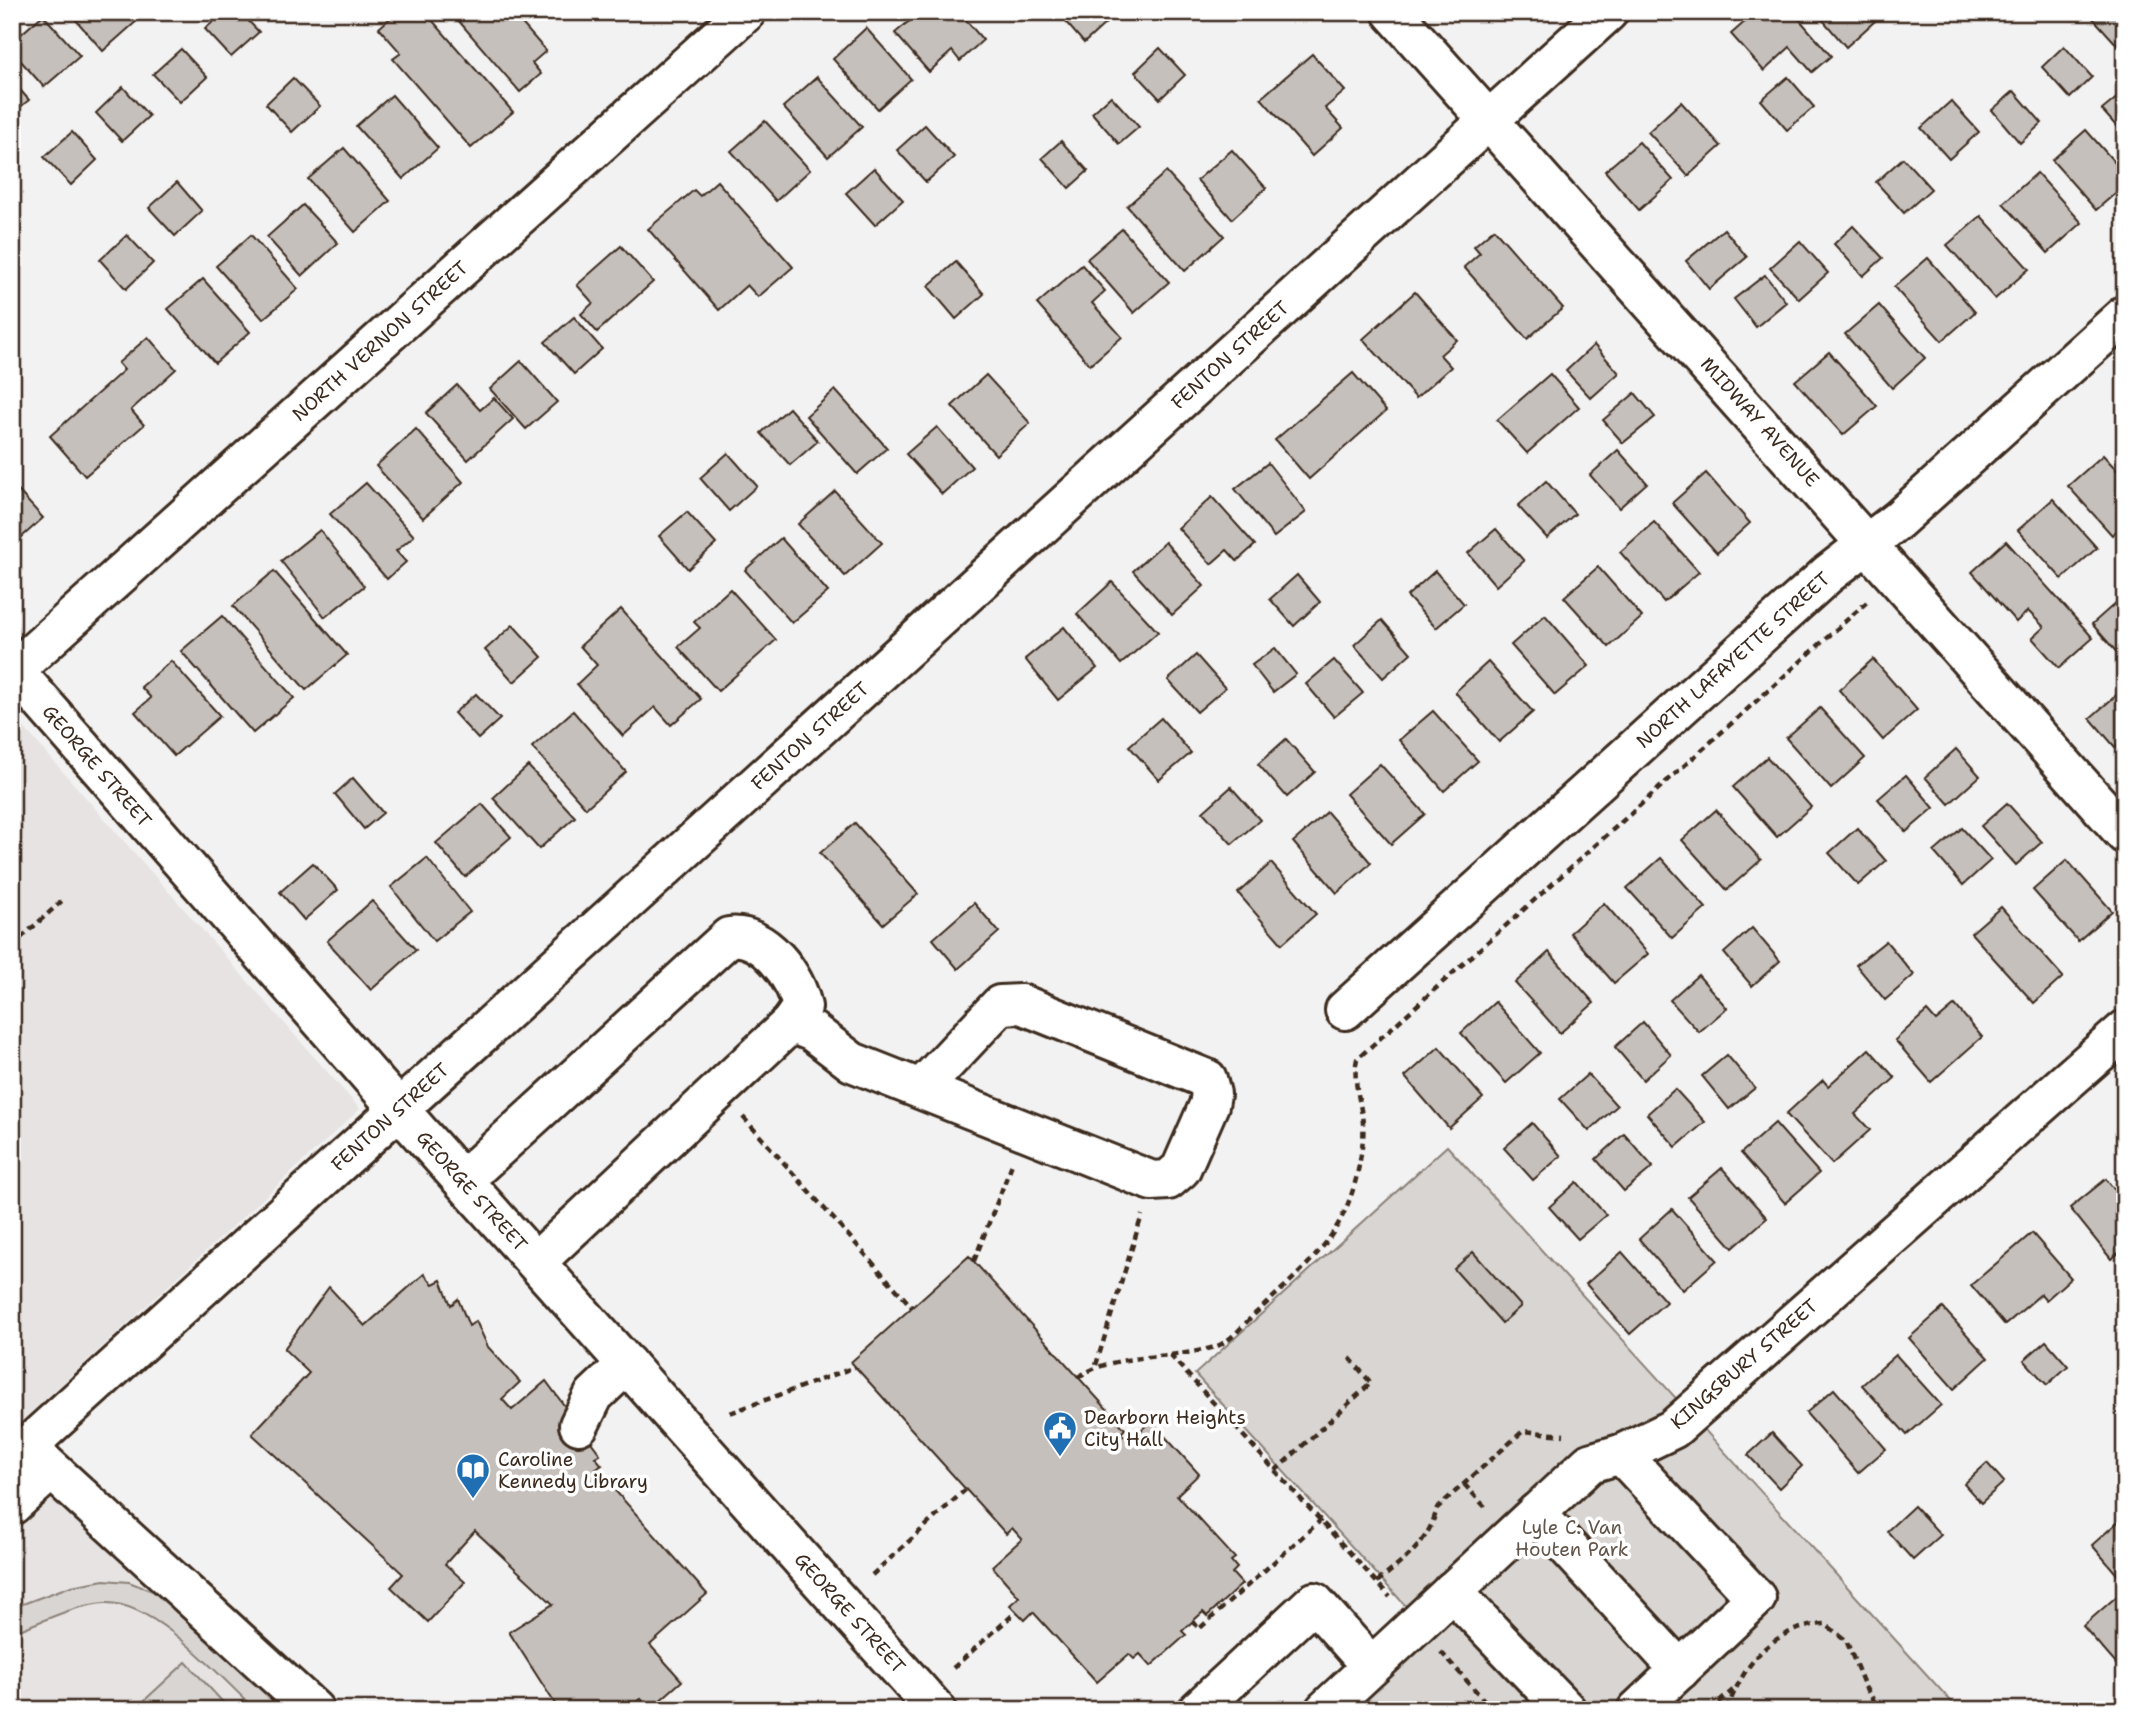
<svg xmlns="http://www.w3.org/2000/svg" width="2137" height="1722" viewBox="0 0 2137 1722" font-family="'Shantell Sans',sans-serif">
<rect width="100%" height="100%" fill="#f3f2f2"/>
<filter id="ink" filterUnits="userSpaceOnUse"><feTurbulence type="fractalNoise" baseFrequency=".0143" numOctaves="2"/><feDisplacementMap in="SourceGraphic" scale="14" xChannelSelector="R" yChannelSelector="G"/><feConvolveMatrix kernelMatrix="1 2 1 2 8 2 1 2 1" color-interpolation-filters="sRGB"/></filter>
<g filter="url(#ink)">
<g fill="#e6e3e2">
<path d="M12 714 360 1109 12 1430Z"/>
<path d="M76 1475 337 1710H12V1534Z"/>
</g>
<g fill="#d8d5d2" stroke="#8a8078" stroke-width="2">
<path d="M1447 1146 1959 1710H1353L1433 1636 1195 1374Z"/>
<path d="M104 1580 129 1582 160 1594 291 1710H256C220 1677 155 1601 105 1603 74 1605 41 1622 12 1633V1608L71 1586Z"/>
<path d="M186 1662 230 1710H134Z"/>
</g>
<g fill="#c6c0bd" stroke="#3b2a1e" stroke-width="2">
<path d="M69 12H131L138 20 103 51Z"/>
<path d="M224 12H240L259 32 231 57 205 29Z"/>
<path d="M397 12H425L513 112 471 148 393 59 401 53 379 28Z"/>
<path d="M451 12H512L546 51 532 63 541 74 520 92Z"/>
<path d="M920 12H970L964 18 983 40 960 61 952 51 929 72 895 33Z"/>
<path d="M1057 12H1096L1106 23 1084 43Z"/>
<path d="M1756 12H1793L1831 56 1812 72 1790 47 1764 71 1731 34Z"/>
<path d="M1816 12H1885L1846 47Z"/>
<path d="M2095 12H2125V42L2119 47 2091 16Z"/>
<path d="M43 15 80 56 44 87 12 51V42Z"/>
<path d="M866 28 911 79 878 109 833 59Z"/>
<path d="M2064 46 2092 77 2070 98 2042 67Z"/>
<path d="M1160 48 1185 75 1160 99 1135 72Z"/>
<path d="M181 49 207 77 180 102 153 74Z"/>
<path d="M1312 54 1345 91 1325 108 1343 128 1312 156 1261 98Z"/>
<path d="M817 77 862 127 828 157 783 107Z"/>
<path d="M1788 77 1814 107 1787 130 1761 100Z"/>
<path d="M293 78 320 106 292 132 266 104Z"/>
<path d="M12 81 29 100 12 114Z"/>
<path d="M123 87 149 116 122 141 96 113Z"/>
<path d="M2014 91 2042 123 2020 143 1992 110Z"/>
<path d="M2125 91V136L2102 110Z"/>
<path d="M392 95 438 148 403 179 356 126Z"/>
<path d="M1111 96 1139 127 1119 144 1092 113Z"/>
<path d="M1951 101 1979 132 1949 159 1921 128Z"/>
<path d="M1681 102 1721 146 1688 176 1648 132Z"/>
<path d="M765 121 810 170 776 201 731 151Z"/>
<path d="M925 125 954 157 926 182 897 150Z"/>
<path d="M2086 130 2125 174V185L2096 210 2052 160Z"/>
<path d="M72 132 97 160 71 185 44 157Z"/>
<path d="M1061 141 1088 171 1069 188 1042 158Z"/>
<path d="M1639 142 1673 180 1639 210 1605 171Z"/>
<path d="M344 148 390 201 355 232 308 179Z"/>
<path d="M1232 150 1266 188 1232 219 1197 180Z"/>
<path d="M1903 158 1931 189 1904 213 1876 182Z"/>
<path d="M874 168 903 200 875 225 846 193Z"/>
<path d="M1166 172 1224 236 1185 271 1127 206Z"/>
<path d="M2037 173 2082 223 2048 253 2003 203Z"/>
<path d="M717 181 793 267 758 297 747 285 719 310 648 229 694 190 700 196Z"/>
<path d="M177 182 202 211 175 236 149 208Z"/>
<path d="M303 205 338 243 302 276 267 237Z"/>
<path d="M1981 216 2029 269 1995 299 1947 245Z"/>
<path d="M1853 226 1883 258 1863 276 1834 244Z"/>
<path d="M1122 229 1169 282 1134 313 1087 259Z"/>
<path d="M1494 229 1563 308 1527 339 1464 267 1480 253 1474 246Z"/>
<path d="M1724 229 1747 257 1709 289 1686 261Z"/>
<path d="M127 235 153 263 126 289 100 260Z"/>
<path d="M251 235 298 289 263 319 216 266Z"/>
<path d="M1800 241 1828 273 1799 299 1770 268Z"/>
<path d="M621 246 653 282 597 332 581 314 593 303 577 285Z"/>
<path d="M1928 258 1975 312 1942 341 1894 287Z"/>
<path d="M956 262 984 294 956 319 928 286Z"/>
<path d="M1082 265 1105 291 1092 303 1122 337 1090 365 1037 304Z"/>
<path d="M1765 275 1786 302 1756 327 1734 299Z"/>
<path d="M203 279 250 332 215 363 168 309Z"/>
<path d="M1415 292 1457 340 1440 355 1451 367 1416 398 1363 339Z"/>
<path d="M1879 305 1925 358 1892 388 1845 334Z"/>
<path d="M574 317 602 349 574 374 545 342Z"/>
<path d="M148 337 176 369 131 410 144 425 85 476 50 436 124 370 118 363Z"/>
<path d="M1594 345 1619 373 1591 398 1566 371Z"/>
<path d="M1829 352 1877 406 1843 435 1795 381Z"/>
<path d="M521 361 557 402 526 429 490 389Z"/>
<path d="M1353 373 1386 411 1309 479 1275 440Z"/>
<path d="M1550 374 1579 407 1527 453 1497 420Z"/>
<path d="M986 375 1030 423 996 455 952 406Z"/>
<path d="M457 385 480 410 494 398 513 419 468 460 426 413Z"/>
<path d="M835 390 887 448 857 474 806 416Z"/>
<path d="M1635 393 1655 417 1623 443 1603 420Z"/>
<path d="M789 408 818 441 790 465 761 433Z"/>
<path d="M937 427 972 467 942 494 906 454Z"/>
<path d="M416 429 463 482 423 518 376 466Z"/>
<path d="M1618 450 1647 483 1619 508 1590 475Z"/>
<path d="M728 453 757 486 729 511 700 478Z"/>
<path d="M2103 455 2125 479V523L2112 535 2068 486Z"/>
<path d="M1268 463 1306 512 1274 537 1235 489Z"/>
<path d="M1706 473 1750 523 1717 553 1672 503Z"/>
<path d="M1546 481 1575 514 1547 538 1518 506Z"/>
<path d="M366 483 414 536 396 551 406 562 387 579 330 514Z"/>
<path d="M12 484 43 518 12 546Z"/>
<path d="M835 491 882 543 845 576 798 524Z"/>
<path d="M1212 497 1255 545 1237 561 1227 550 1211 564 1178 528Z"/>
<path d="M2053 499 2097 548 2062 579 2018 530Z"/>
<path d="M687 512 716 544 688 569 659 536Z"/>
<path d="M1654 522 1699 572 1664 602 1620 552Z"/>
<path d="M1496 529 1524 561 1496 586 1468 553Z"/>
<path d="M320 530 364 586 325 617 281 561Z"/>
<path d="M781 538 828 592 792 623 745 570Z"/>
<path d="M2006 541 2093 638 2059 668 2032 638 2044 627 2028 611 2016 622 1972 572Z"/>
<path d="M1165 542 1204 586 1172 615 1133 571Z"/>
<path d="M1598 567 1642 617 1609 647 1564 597Z"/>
<path d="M274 571 347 655 306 690 233 606Z"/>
<path d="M1435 571 1464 604 1436 628 1407 596Z"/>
<path d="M1297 575 1320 602 1294 626 1270 599Z"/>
<path d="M1112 582 1158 632 1121 664 1077 614Z"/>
<path d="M730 589 776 640 718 691 678 647 700 628 694 622Z"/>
<path d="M2119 600 2125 606V652L2120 656 2092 624Z"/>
<path d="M621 609 701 699 671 725 655 707 623 736 577 684 597 665 580 646Z"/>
<path d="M1545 615 1589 666 1555 695 1511 645Z"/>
<path d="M222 616 294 698 253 733 181 651Z"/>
<path d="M1382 620 1411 653 1383 678 1354 645Z"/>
<path d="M513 625 542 657 514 682 485 650Z"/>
<path d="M1064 627 1097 668 1058 700 1025 659Z"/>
<path d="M1275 648 1296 674 1273 692 1252 665Z"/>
<path d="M1196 655 1225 688 1197 712 1168 680Z"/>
<path d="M1873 659 1917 710 1883 740 1839 690Z"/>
<path d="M1334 660 1363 693 1334 717 1306 684Z"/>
<path d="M171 661 220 716 174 756 135 712 151 698 141 687Z"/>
<path d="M1488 662 1533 712 1499 742 1455 692Z"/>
<path d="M2121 691 2125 696V739L2115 747 2090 718Z"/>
<path d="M476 694 500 719 478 739 454 713Z"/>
<path d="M1820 708 1865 758 1831 789 1786 738Z"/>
<path d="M573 711 626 772 586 808 532 747Z"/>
<path d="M1433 711 1478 761 1444 791 1399 740Z"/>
<path d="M1161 718 1191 753 1159 780 1129 746Z"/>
<path d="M1286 739 1315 772 1287 797 1258 764Z"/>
<path d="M1956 749 1980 776 1949 804 1925 777Z"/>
<path d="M1767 757 1811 807 1777 837 1733 787Z"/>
<path d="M1380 764 1425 814 1391 844 1346 794Z"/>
<path d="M528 766 575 817 539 849 493 798Z"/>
<path d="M1906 775 1934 808 1906 832 1878 799Z"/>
<path d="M353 778 383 813 364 829 335 794Z"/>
<path d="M1231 787 1260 820 1232 844 1203 812Z"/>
<path d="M2007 803 2042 842 2016 865 1981 826Z"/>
<path d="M482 804 511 837 465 877 436 843Z"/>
<path d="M1716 810 1761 860 1727 890 1682 840Z"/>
<path d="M1327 812 1371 863 1337 893 1293 842Z"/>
<path d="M855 823 918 894 883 924 820 853Z"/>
<path d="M1857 828 1886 861 1858 885 1829 853Z"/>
<path d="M1962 828 1991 860 1963 885 1934 852Z"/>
<path d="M427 858 470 912 434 941 391 887Z"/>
<path d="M1661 858 1706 908 1672 938 1627 888Z"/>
<path d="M2067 860 2112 911 2078 941 2033 890Z"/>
<path d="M313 863 338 890 304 920 280 892Z"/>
<path d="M1271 863 1316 914 1282 944 1238 893Z"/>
<path d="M372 901 416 950 371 990 327 941Z"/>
<path d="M974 903 999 932 958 969 933 939Z"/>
<path d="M1604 903 1648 954 1614 983 1570 933Z"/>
<path d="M2001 907 2063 977 2034 1003 1971 933Z"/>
<path d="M1752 928 1780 961 1752 986 1724 953Z"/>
<path d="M1886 941 1914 975 1885 1000 1856 965Z"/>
<path d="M1549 952 1594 1003 1560 1033 1515 983Z"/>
<path d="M1698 975 1727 1008 1699 1032 1670 1000Z"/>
<path d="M1495 1002 1540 1053 1506 1083 1461 1033Z"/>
<path d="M1955 1005 1982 1037 1931 1082 1895 1040 1927 1011 1936 1021Z"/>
<path d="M1643 1022 1671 1055 1643 1080 1615 1047Z"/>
<path d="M1439 1047 1483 1098 1449 1128 1405 1077Z"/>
<path d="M1869 1049 1895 1078 1855 1114 1870 1130 1832 1164 1786 1114 1823 1080 1828 1086Z"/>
<path d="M1727 1055 1755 1088 1729 1109 1702 1076Z"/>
<path d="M1588 1074 1617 1106 1589 1131 1560 1099Z"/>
<path d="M1675 1089 1705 1122 1676 1147 1647 1114Z"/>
<path d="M1532 1123 1561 1156 1533 1180 1504 1148Z"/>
<path d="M1775 1123 1819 1173 1785 1203 1741 1153Z"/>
<path d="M1624 1134 1653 1167 1624 1191 1596 1159Z"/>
<path d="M1722 1168 1767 1218 1733 1248 1688 1197Z"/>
<path d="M2106 1179 2114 1189 2125 1180V1248L2111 1259 2070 1208Z"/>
<path d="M1577 1182 1606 1215 1578 1239 1549 1207Z"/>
<path d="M1672 1209 1717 1260 1683 1290 1639 1239Z"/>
<path d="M2032 1233 2071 1278 2046 1300 2041 1294 2005 1325 1971 1285Z"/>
<path d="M1473 1252 1521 1306 1502 1323 1454 1269Z"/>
<path d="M1622 1252 1666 1302 1630 1334 1586 1284Z"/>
<path d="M969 1256 1125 1429 1121 1433 1129 1441 1151 1421 1199 1474 1177 1495 1235 1558 1231 1561 1237 1568 1232 1573 1242 1584 1207 1616 1203 1612 1182 1631 1186 1635 1151 1666 1140 1654 1134 1659 1129 1654 1097 1682 1033 1612 1025 1620 1010 1605 1019 1597 992 1566 1022 1539 1012 1528 1006 1534 851 1362Z"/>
<path d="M424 1274 433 1284 441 1280 451 1305 458 1299 469 1326 476 1321 488 1347 520 1382 502 1399 512 1410 546 1381 600 1454 595 1457 602 1465 596 1469 707 1594 650 1645 682 1681 649 1710 641 1699 625 1710H559L509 1632 553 1604 475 1531 445 1564 465 1582 428 1622 391 1587 403 1574 252 1434 309 1373 284 1349 329 1287 365 1326Z"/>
<path d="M1943 1308 1988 1358 1954 1389 1909 1338Z"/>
<path d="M2046 1341 2068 1366 2047 1385 2024 1360Z"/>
<path d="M1896 1355 1941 1405 1907 1435 1862 1385Z"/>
<path d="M1834 1389 1886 1449 1858 1473 1806 1413Z"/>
<path d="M1772 1433 1802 1466 1779 1488 1748 1455Z"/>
<path d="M1987 1463 2004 1482 1981 1503 1964 1484Z"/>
<path d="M1914 1506 1941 1535 1913 1560 1887 1531Z"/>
<path d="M2120 1520 2125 1525V1573L2120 1578 2092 1545Z"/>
<path d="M2125 1589V1671L2123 1672 2083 1626Z"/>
</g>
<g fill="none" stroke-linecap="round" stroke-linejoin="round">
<g stroke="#3b2a1e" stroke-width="44">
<g id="minor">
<path d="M1392 12 2125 834"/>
<path d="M12 668 418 1131 936 1710"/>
<path d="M12 672 746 12"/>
<path d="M1345 1010 1828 574 1898 520 2125 315"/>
<path d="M791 1023 813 1032 852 1062 1152 1181 1168 1180 1181 1169 1209 1105 1211 1094 1207 1079 1021 1004 1000 1005 921 1089"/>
<path d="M463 1180 729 937C764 932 796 976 802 1007L791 1023 536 1262"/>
<path d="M579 1425 594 1395 627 1364"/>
<path d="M27 1447 314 1710"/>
<path d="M1621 1454 1756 1598 1637 1710"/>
<path d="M12 1460 1608 12"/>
<path d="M12 1505 51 1470"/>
<path d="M1536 1513 1680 1670"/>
<path d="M1452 1591 1566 1710"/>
<path d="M1198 1710 1314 1602 1371 1666"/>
<path d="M1325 1710 1590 1463 1621 1454 1673 1429 2125 1030"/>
</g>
</g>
<g stroke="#3b2a1e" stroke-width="4.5" stroke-dasharray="7 5" stroke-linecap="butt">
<path d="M12 946 64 899"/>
<path d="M743 1117 912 1307"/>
<path d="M974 1261 1012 1164"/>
<path d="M1170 1355 1390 1597"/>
<path d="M1096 1365 1142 1215"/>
<path d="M1078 1377C1119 1351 1172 1361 1217 1346 1232 1341 1246 1321 1258 1311 1320 1254 1353 1228 1363 1139 1366 1112 1351 1086 1357 1059L1868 601"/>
<path d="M730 1413 855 1367"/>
<path d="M1275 1471 1371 1383 1349 1357"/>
<path d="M1464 1484 1487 1509"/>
<path d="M872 1575 965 1490"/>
<path d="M1377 1582C1403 1561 1429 1543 1437 1508L1523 1431 1564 1435"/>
<path d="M1193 1621 1199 1629 1321 1520"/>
<path d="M1441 1652 1493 1710"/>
<path d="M953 1668 1016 1612"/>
<path d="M1710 1710 1733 1690"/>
<path d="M1727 1710C1744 1663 1772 1627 1825 1624L1846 1640 1865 1687 1880 1710"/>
</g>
<use href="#minor" stroke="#fff" stroke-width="38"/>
</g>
</g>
<defs>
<g id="civic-pin" transform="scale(1.75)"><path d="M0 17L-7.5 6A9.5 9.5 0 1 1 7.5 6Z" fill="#1f6fb2" stroke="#fff"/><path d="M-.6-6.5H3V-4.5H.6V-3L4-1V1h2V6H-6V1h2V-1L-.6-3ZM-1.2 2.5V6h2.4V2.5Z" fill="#fff"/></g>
<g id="library-pin" transform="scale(1.75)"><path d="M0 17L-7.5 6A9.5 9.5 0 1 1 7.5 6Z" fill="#1f6fb2" stroke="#fff"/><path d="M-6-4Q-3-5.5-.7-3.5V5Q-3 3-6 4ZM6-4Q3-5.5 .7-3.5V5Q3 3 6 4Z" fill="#fff"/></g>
</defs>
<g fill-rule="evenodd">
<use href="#civic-pin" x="1060" y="1428"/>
<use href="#library-pin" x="473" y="1470"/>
</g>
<g text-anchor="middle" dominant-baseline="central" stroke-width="7" stroke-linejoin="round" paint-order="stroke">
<g font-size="19" fill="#3b2a1e" stroke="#fff">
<text transform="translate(380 341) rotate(-42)">NORTH VERNON STREET</text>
<text transform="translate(1230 355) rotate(-42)">FENTON STREET</text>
<text transform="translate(1760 422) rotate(48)">MIDWAY AVENUE</text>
<text transform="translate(1733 660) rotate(-42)">NORTH LAFAYETTE STREET</text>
<text transform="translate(810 736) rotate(-42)">FENTON STREET</text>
<text transform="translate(97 766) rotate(49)">GEORGE STREET</text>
<text transform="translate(390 1117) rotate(-42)">FENTON STREET</text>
<text transform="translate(472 1191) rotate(48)">GEORGE STREET</text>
<text transform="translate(1744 1364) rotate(-41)">KINGSBURY STREET</text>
<text transform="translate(850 1613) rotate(48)">GEORGE STREET</text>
</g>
<g font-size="19" fill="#3b2a1e" stroke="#fff" text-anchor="start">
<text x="1084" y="1417">Dearborn Heights<tspan x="1084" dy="22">City Hall</tspan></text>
<text x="498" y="1459">Caroline<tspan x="498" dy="22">Kennedy Library</tspan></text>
</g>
<g font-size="19" fill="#62554b" stroke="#fff">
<text x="1572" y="1527">Lyle C. Van<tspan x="1572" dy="22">Houten Park</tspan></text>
</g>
</g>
<rect width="2137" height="1722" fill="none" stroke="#fff" stroke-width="42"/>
<rect x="21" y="21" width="2095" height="1680" fill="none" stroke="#3b2a1e" stroke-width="2.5" filter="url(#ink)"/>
</svg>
